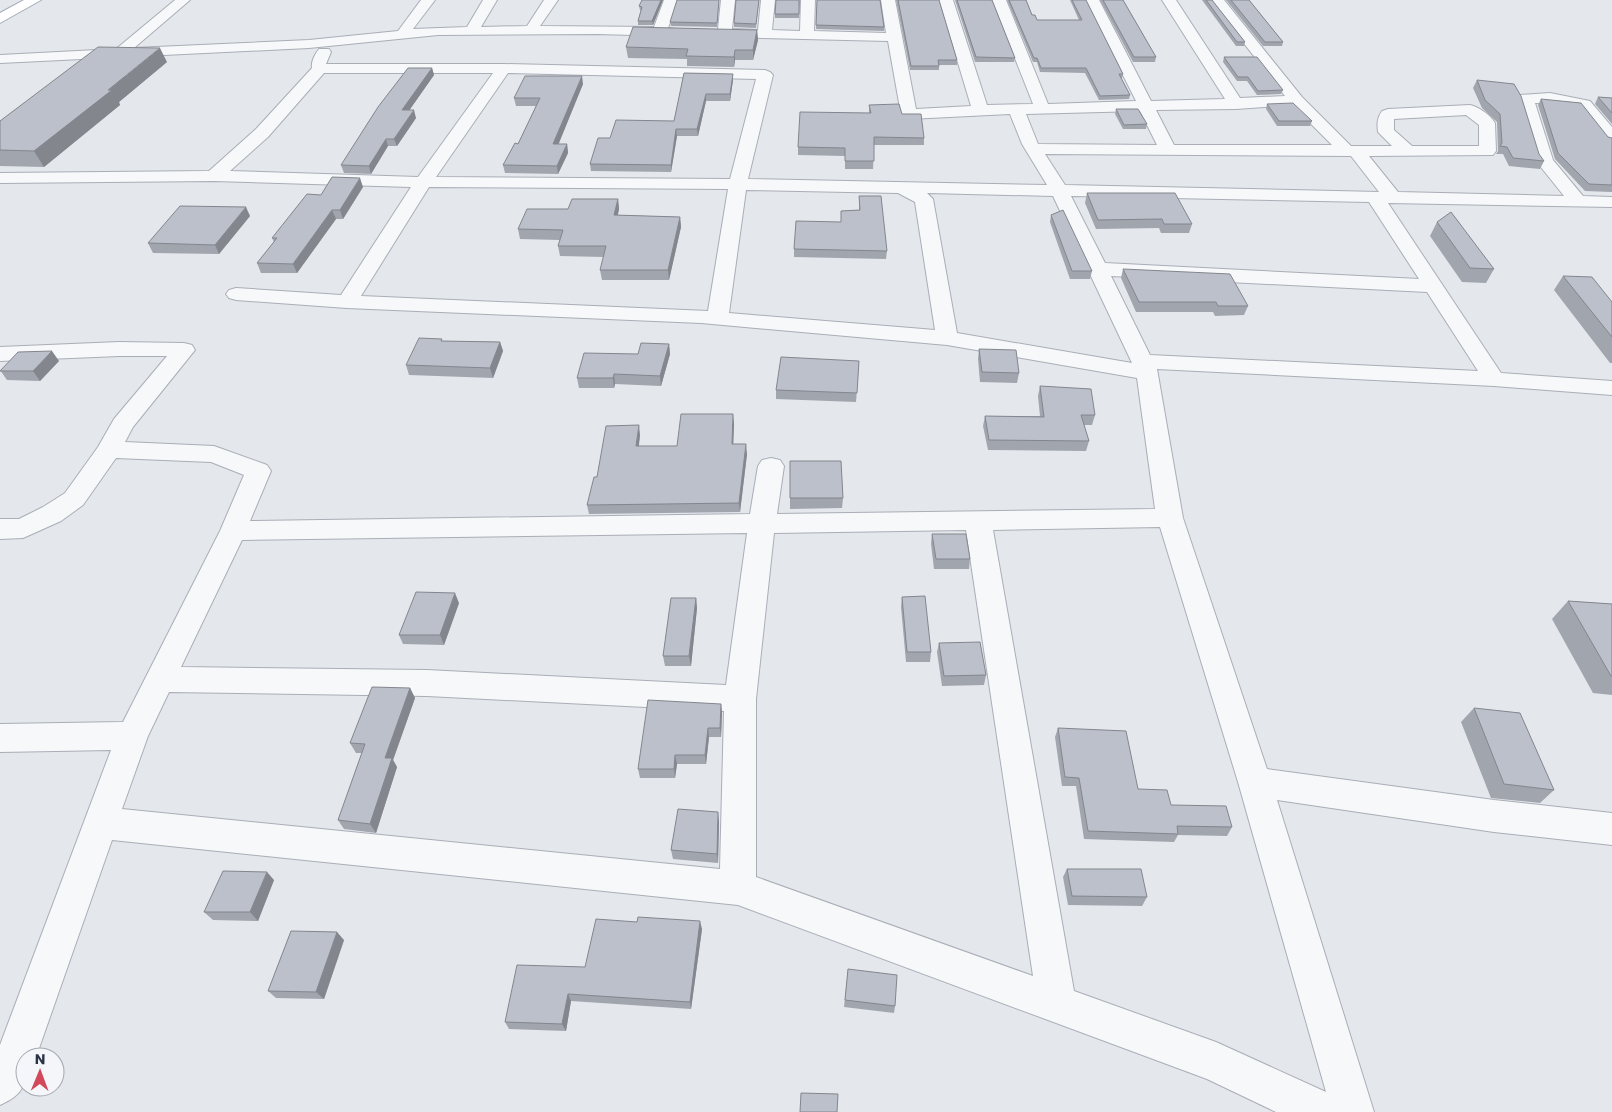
<svg xmlns="http://www.w3.org/2000/svg" width="1612" height="1112" viewBox="0 0 1612 1112" font-family="Poppins,sans-serif">
<rect width="100%" height="100%" fill="#e4e7ec"/>
<g fill="none" stroke-linecap="round" stroke-linejoin="round">
<g stroke="#a9aeb7" stroke-width="2">
<g id="street">
<path d="M175 0H190L134 48 309 40 398 31 421 0H435L413 29 467 27 483 0H497L481 27 527 26 544 0H558L540 26 654 27 664 0H678L668 28 675 29 677 32 670 36 597 34 438 35 309 48 0 63V55L116 49Z"/>
<path d="M721 0H735L732 29 758 30 761 0H775L772 30 800 31 801 0H815L814 31 886 33 881 0H895L916 109 971 106 939 0H953L987 105 1033 104 992 0H1006L1048 104 1136 101 1085 0H1099L1151 101 1225 99 1162 0H1176L1240 98 1285 96 1210 0H1224L1302 97 1351 146H1392L1378 132C1377 124 1377 118 1382 111L1388 109 1470 105C1479 107 1490 115 1495 123L1496 151 1493 155 1369 156 1398 192 1564 196 1536 161 1518 98 1520 95 1550 93 1590 101 1612 127V143L1606 142 1579 108 1550 103H1535L1553 160 1583 196 1612 197V207L1388 203 1501 373 1612 381V395L1494 386 1157 369 1183 518 1267 769 1494 800 1612 813V845L1494 832 1277 800 1374 1112H1276L1207 1079 738 905 112 840 36 1057H25C25 1084 27 1093 0 1105V1045L111 750 0 752V724L123 722 220 531 244 475 211 462 116 458 83 505 61 521 23 538 0 539V519H19L43 507 65 493 98 447 114 419 167 356H119L0 361V347L119 342 184 343 192 345 195 350 133 427 125 442 214 446 267 465 271 471 250 521 750 514 758 466 762 460 771 458 780 460 784 466 777 514 1155 509 1137 378 947 345 701 323 347 308 236 300 229 298 226 294 229 290 236 288 341 295 411 187 214 181 0 183V173L209 171 256 129 312 68C311 62 315 54 319 49H329L331 52 326 64H504L765 70 770 72 773 75 748 179 1047 185 1022 144 1010 114 909 119 903 117 901 114 888 41 720 37 713 33 718 29ZM324 73H493L418 177 230 171 268 137ZM508 73 756 79 730 179 436 177ZM1292 105 1332 145H1174L1156 110 1236 109ZM1140 111 1157 145 1038 144 1026 114ZM1466 115 1479 125V146H1412L1394 130V119ZM1045 154 1351 156 1379 192 1065 185ZM429 187 728 189 708 311 361 296ZM746 190 898 193 915 202 935 330 729 313ZM927 193 1053 196 1132 363 957 333 933 199ZM1071 196 1369 202 1419 279 1105 263ZM1111 276 1427 292 1478 371 1150 355ZM1160 527 1238 782 1326 1092 1216 1042 1074 991 993 530ZM966 530 1033 976 756 877V699L774 533ZM747 533 726 685 427 670 181 667 242 540ZM169 692 427 696 724 711 720 869 122 809 148 736Z"/>
</g>
</g>
<g stroke="#a3abb8" stroke-width="2">
<path id="primary" d="M24 0H41L0 23V13Z"/>
</g>
<use href="#street" fill="#f7f8fa" fill-rule="evenodd"/>
<use href="#primary" fill="#fff" fill-rule="evenodd"/>
</g>
<g fill="#a1a5ae">
<path d="M663 0 653 25H638V21L641 10H640L639 6Z"/>
<path d="M719 0 717 27 671 26 670 22Z"/>
<path d="M759 0 756 28 734 27V23Z"/>
<path d="M800 0 799 18H775V14Z"/>
<path d="M817 0 884 27V31L816 29Z"/>
<path d="M896 0H939L957 60V65H939V70H910Z"/>
<path d="M955 0H992L1015 58 1014 62H975Z"/>
<path d="M1007 0H1026L1032 15 1037 20H1079L1070 0H1086L1123 74 1122 78H1121L1130 95 1129 99 1099 100 1085 73 1040 72 1037 62H1033Z"/>
<path d="M1100 0H1123L1156 57 1155 62H1133Z"/>
<path d="M1202 0H1212L1245 42 1244 46H1236Z"/>
<path d="M1226 0H1249L1283 42 1282 46H1263Z"/>
<path d="M757 30 758 40 753 60H735L734 67 687 66V59L628 58 626 47Z"/>
<path d="M1224 57 1283 90 1281 94 1257 95 1247 81H1237L1223 62Z"/>
<path d="M167 62 119 102 120 105 44 167 0 166V121Z"/>
<path d="M432 68 434 75 409 110 416 118 397 146H388L371 174 344 173 341 165Z"/>
<path d="M684 73 733 74V80L730 101H706L698 136H677L671 172 591 171 590 164 610 138 674 121Z"/>
<path d="M1477 80 1544 161 1540 169 1509 166 1503 154H1496L1498 151 1497 122 1482 108 1473 88Z"/>
<path d="M583 84 558 144H567L568 153 558 174 505 173 503 165 518 144 536 106H516L514 98Z"/>
<path d="M1598 97 1612 98V124L1595 104Z"/>
<path d="M1541 99 1608 137 1612 138V192L1585 191 1555 159 1538 105Z"/>
<path d="M1267 104 1312 121 1310 126H1277L1266 109Z"/>
<path d="M869 105 902 114 924 138V145H874L873 169H845V156L798 155V147L869 113Z"/>
<path d="M1116 109 1147 124 1146 129H1123L1115 114Z"/>
<path d="M363 187 343 219H336L297 273H261L257 263 274 242 272 238 321 195Z"/>
<path d="M1087 193 1192 224 1189 233H1161L1159 228 1096 229 1085 203Z"/>
<path d="M859 196 887 251 886 259 794 257V249L841 222V211L859 210Z"/>
<path d="M618 199 619 209 618 215 680 217 681 227 669 280H602L600 270 604 257 560 256 558 246 560 240 520 239 518 229 568 209Z"/>
<path d="M1051 215 1092 271 1090 279H1070L1050 222Z"/>
<path d="M250 216 219 254 153 253 148 243Z"/>
<path d="M1437 222 1494 269 1486 283 1462 282 1430 236Z"/>
<path d="M1123 269 1248 306 1244 315 1215 316 1213 312H1136L1121 278Z"/>
<path d="M1563 276 1612 302V363H1610L1554 290Z"/>
<path d="M443 341 500 342 503 351 493 378 409 375 406 365Z"/>
<path d="M669 344 670 354 661 386 615 384 614 388H579L577 378 638 354Z"/>
<path d="M979 349 1019 373 1017 383 980 382 978 359Z"/>
<path d="M59 361 40 381 7 380 0 370Z"/>
<path d="M859 361 856 402 776 399V390Z"/>
<path d="M1040 386 1095 415 1092 425H1084L1089 441 1086 451 988 450 983 426 985 416H1040L1038 396Z"/>
<path d="M734 423 733 444 747 454 740 512 589 514 587 505 597 477 640 435 639 446H677Z"/>
<path d="M790 461 843 498 842 508 790 509Z"/>
<path d="M932 534 970 559 969 569H934L931 544Z"/>
<path d="M902 597 931 652 930 662H906L901 607Z"/>
<path d="M696 598 697 608 691 666H665L663 656Z"/>
<path d="M1568 601 1612 604V695L1593 693 1552 619Z"/>
<path d="M459 603 444 645 403 644 399 635Z"/>
<path d="M939 643 986 675 984 685 942 686 937 652Z"/>
<path d="M410 688 415 698 393 760 397 767 376 833 344 829 338 820 362 753H356L350 743Z"/>
<path d="M721 704 722 713 721 737H709L706 764H677L675 778H640L638 769Z"/>
<path d="M1474 708 1554 790 1540 803 1491 798 1461 722Z"/>
<path d="M1058 728 1138 789 1171 805 1232 827 1227 836 1178 835 1174 842 1084 839 1076 786H1062L1055 737Z"/>
<path d="M719 821 718 863 673 859 671 850Z"/>
<path d="M1067 869 1147 897 1142 906 1068 905 1063 877Z"/>
<path d="M274 880 258 921 213 920 204 912Z"/>
<path d="M702 929 691 1009 571 1001 566 1031 509 1029 505 1022 585 967Z"/>
<path d="M344 940 324 999 276 998 268 991Z"/>
<path d="M848 969 895 1006 894 1013 844 1007Z"/>
</g>
<g fill="#83868d">
<path d="M661 0H663L653 25 652 21Z"/>
<path d="M757 30 758 40 753 60V50Z"/>
<path d="M160 48 167 62 119 102 120 105 44 167 34 151Z"/>
<path d="M735 50V60L734 67V57Z"/>
<path d="M432 68 434 75 404 118 402 110Z"/>
<path d="M733 74V80L730 101V94Z"/>
<path d="M582 76 583 84 555 153 553 144Z"/>
<path d="M706 94V101L698 136 697 129Z"/>
<path d="M414 110 416 118 397 146 394 139Z"/>
<path d="M676 129 677 136 671 172V165Z"/>
<path d="M386 139 388 146 371 174 369 166Z"/>
<path d="M567 144 568 153 558 174 557 166Z"/>
<path d="M360 178 363 187 343 219 340 210Z"/>
<path d="M618 199 619 209 615 225 614 215Z"/>
<path d="M246 207 250 216 219 254 215 245Z"/>
<path d="M332 210 336 219 297 273 293 264Z"/>
<path d="M680 217 681 227 669 280 668 270Z"/>
<path d="M500 342 503 351 493 378 490 368Z"/>
<path d="M669 344 670 354 661 386 660 376Z"/>
<path d="M52 351 59 361 40 381 33 371Z"/>
<path d="M614 374 615 384 614 388 613 378Z"/>
<path d="M733 414 734 423 733 453 732 444Z"/>
<path d="M639 425 640 435 637 456 636 446Z"/>
<path d="M746 444 747 454 740 512 739 503Z"/>
<path d="M455 593 459 603 444 645 440 635Z"/>
<path d="M696 598 697 608 691 666 689 656Z"/>
<path d="M410 688 415 698 393 760 397 767 376 833 370 824 385 758Z"/>
<path d="M721 704 722 713 721 737 720 728Z"/>
<path d="M708 728 709 737 706 764 705 755Z"/>
<path d="M675 755 677 764 675 778 674 769Z"/>
<path d="M718 812 719 821 718 863 717 854Z"/>
<path d="M267 872 274 880 258 921 250 912Z"/>
<path d="M700 921 702 929 691 1009 690 1002Z"/>
<path d="M337 932 344 940 324 999 316 992Z"/>
<path d="M568 994 571 1001 566 1031 562 1024Z"/>
</g>
<g fill="#bbc0ca" stroke="#83868d">
<path d="M642 0H661L652 21H638L642 7 639 6Z"/>
<path d="M677 0H719L717 23 670 22Z"/>
<path d="M736 0H759L756 24 734 23Z"/>
<path d="M776 0H799V14H775Z"/>
<path d="M817 0H880L884 27 816 25Z"/>
<path d="M898 0H939L957 60H938L939 66H911Z"/>
<path d="M957 0H992L1015 58 976 57Z"/>
<path d="M1009 0H1026L1032 15H1035L1037 20H1082L1072 0H1086L1123 74H1119L1130 95 1100 96 1086 68H1041L1037 58H1034Z"/>
<path d="M1103 0H1123L1156 57H1134Z"/>
<path d="M1206 0H1212L1245 42H1237Z"/>
<path d="M1231 0H1249L1283 42H1265Z"/>
<path d="M633 27 757 30 753 50H735L734 57 686 56 688 49 626 47Z"/>
<path d="M98 47 160 48 108 90H112L34 151 0 150V121Z"/>
<path d="M1224 57H1257L1283 90 1258 91 1248 77H1238Z"/>
<path d="M408 68H432L402 110H414L394 139H386L369 166 341 165 378 107Z"/>
<path d="M684 73 733 74 730 94H706L697 129H676L671 165 590 164 598 138H610L616 120 674 121Z"/>
<path d="M525 76H582L553 144H567L557 166 503 165 515 143 518 144 540 98H514Z"/>
<path d="M1477 80 1514 84 1521 96 1539 154 1544 161 1513 158 1507 147 1500 146 1502 143 1500 114 1485 100Z"/>
<path d="M1598 97 1612 98V113Z"/>
<path d="M1541 99 1581 103 1608 137 1612 138V185L1589 184 1558 153Z"/>
<path d="M1293 103 1312 121H1279L1267 104Z"/>
<path d="M899 104 902 114H921L924 138 874 137V161H845V148L798 147 800 112 871 113 869 105Z"/>
<path d="M1116 109H1138L1147 124 1124 125Z"/>
<path d="M332 177 360 178 340 210H332L293 264 257 263 277 238H272L307 194 321 195Z"/>
<path d="M1087 193H1175L1192 224H1164L1162 219 1098 220Z"/>
<path d="M859 196H881L887 251 794 249 796 221 841 222V211L860 210Z"/>
<path d="M572 199H618L614 215 680 217 668 270H600L606 246H558L563 230 518 229 527 209H568Z"/>
<path d="M180 206 246 207 215 245 148 243Z"/>
<path d="M1063 210 1092 271H1072L1051 215Z"/>
<path d="M1451 212 1494 269 1470 268 1437 222Z"/>
<path d="M1123 269 1230 274 1248 306H1218L1216 302H1139Z"/>
<path d="M1563 276 1592 277 1612 302V337Z"/>
<path d="M419 338 442 339 441 341 500 342 490 368 406 365Z"/>
<path d="M641 343 669 344 660 376 614 374 613 378H577L584 353 638 354Z"/>
<path d="M979 349 1016 350 1019 373 982 372Z"/>
<path d="M52 351 33 371H0L18 352Z"/>
<path d="M781 357 859 361 857 393 776 390Z"/>
<path d="M1040 386 1091 389 1095 415H1081L1089 441 989 440 985 416 1044 417Z"/>
<path d="M681 414H733L732 444H746L739 503 587 505 594 477H597L606 426 639 425 636 446H677Z"/>
<path d="M790 461H841L843 498H790Z"/>
<path d="M932 534H966L970 559H936Z"/>
<path d="M416 592 455 593 440 635H399Z"/>
<path d="M925 596 931 652H907L902 597Z"/>
<path d="M671 598H696L689 656H663Z"/>
<path d="M1568 601 1612 604V676H1611Z"/>
<path d="M980 642 986 675 944 676 939 643Z"/>
<path d="M372 687 410 688 385 758H392L370 824 338 820 365 744 350 743Z"/>
<path d="M648 700 721 704 720 728H708L705 755H675L674 769H638Z"/>
<path d="M1474 708 1520 713 1554 790 1504 784Z"/>
<path d="M1058 728 1126 731 1138 789 1167 790 1171 805 1226 806 1232 827 1177 826 1178 834 1088 831 1079 778 1065 777Z"/>
<path d="M678 809 718 812 717 854 671 850Z"/>
<path d="M1067 869H1141L1147 897 1072 896Z"/>
<path d="M223 871 267 872 250 912H204Z"/>
<path d="M638 917 700 921 690 1002 568 994 562 1024 505 1022 517 965 585 967 596 919 637 922Z"/>
<path d="M291 931 337 932 316 992 268 991Z"/>
<path d="M848 969 897 975 895 1006 845 1000Z"/>
<path d="M801 1093 838 1094 837 1112H800Z"/>
</g>
<g transform="translate(40 1072) rotate(1)"><circle r="24" fill="#f4f6f9" stroke="#a4a8b1"/>
<path d="M0-4L9 19L0 12L-9 19Z" fill="#d1495b"/>
<text y="-8" font-size="14" font-weight="bold" text-anchor="middle" fill="#2b3445">N</text>
</g>
</svg>
